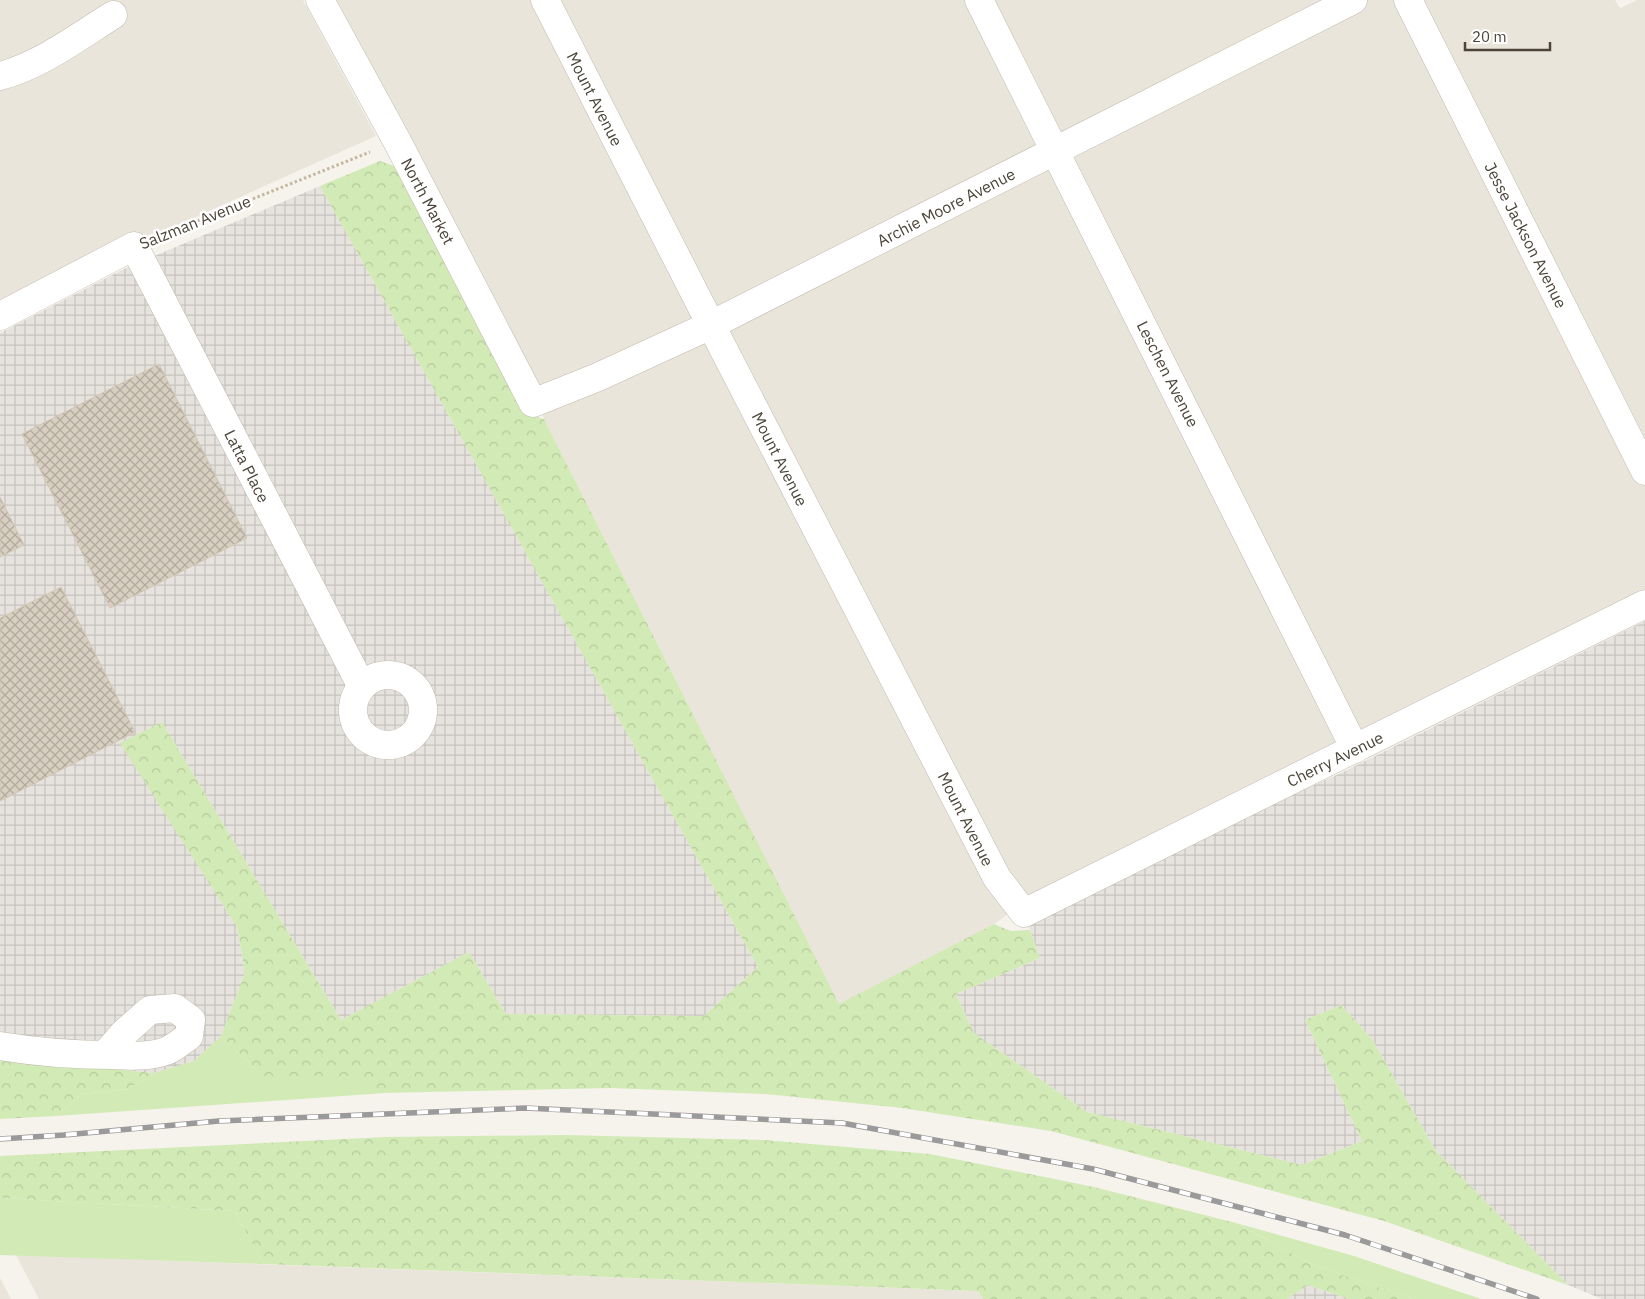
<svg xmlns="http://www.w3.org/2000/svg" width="1645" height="1299" viewBox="0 0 1645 1299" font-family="'IBM Plex Sans',sans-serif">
<defs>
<pattern id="industrial-grid" width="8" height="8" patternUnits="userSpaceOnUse" patternTransform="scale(1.25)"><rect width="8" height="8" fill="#e6e2dd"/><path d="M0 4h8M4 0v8" fill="none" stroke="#c7c3be"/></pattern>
<pattern id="forest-crowns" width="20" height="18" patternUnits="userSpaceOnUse" patternTransform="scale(1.25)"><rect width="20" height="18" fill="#d2eab5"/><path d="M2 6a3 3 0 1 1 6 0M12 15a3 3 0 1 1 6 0" fill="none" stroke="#b6ca9c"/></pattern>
<pattern id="building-cross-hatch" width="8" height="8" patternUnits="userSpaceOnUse" patternTransform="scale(1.25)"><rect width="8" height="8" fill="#d8cfc1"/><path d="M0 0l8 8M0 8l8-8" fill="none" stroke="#b1aa9e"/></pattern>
</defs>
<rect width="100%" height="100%" fill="#f6f3ec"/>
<g fill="#eae5da">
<path d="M0 0H303L376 136 0 305Z"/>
<path d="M330 0H1615L1620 8 1637 0H1645V590L1046 887 994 924 839 1005 544 419 528 367Z"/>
<path d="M16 1255 978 1291 983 1299H39Z"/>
<path d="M0 1278 11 1299H0Z"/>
</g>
<g fill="url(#industrial-grid)">
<path d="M320 186 758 967 704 1016 506 1014 469 952 341 1020 162 722 121 743 237 927 245 973 221 1036 194 1061 154 1073 0 1058V333L126 268Z"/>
<path d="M1645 621V1299H1602L1568 1285 1436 1151 1372 1039 1341 1005 1305 1020 1362 1141 1302 1165 1087 1112 974 1033 956 994 1040 958 1024 913 1339 774Z"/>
<path d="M1308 1285 1349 1299H1287Z"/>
</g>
<g fill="#d2eab5">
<path d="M221 1036 263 1076H355L385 1093 56 1116 81 1094 128 1089 154 1073 194 1061Z"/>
<path d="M0 1198 234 1211 264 1264 0 1255Z"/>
<path d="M1236 1223 1354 1256 1481 1299H1413L1313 1265Z"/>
</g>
<g fill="url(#forest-crowns)">
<path d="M380 161 394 166 524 413 544 419 839 1004 994 924 1011 931 1030 930 1040 958 956 994 974 1033 1087 1112 1302 1165 1362 1141 1305 1020 1341 1005 1372 1039 1436 1151 1568 1285 1384 1221 1051 1131 902 1108 766 1094 611 1088 381 1093 355 1076H263L221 1036 245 973 237 927 120 743 162 722 341 1020 469 952 506 1014 704 1016 758 967 320 186Z"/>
<path d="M0 1058 154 1073 128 1089 81 1094 56 1116 0 1119Z"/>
<path d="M566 1135 764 1140 930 1154 1094 1187 1236 1223 1313 1265 1413 1299H1349L1308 1285 1287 1299H983L978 1291 264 1264 234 1211 0 1198V1156L386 1137Z"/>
</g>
<g fill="url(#building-cross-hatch)" stroke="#d3c7b4">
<path d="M159 364 247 538 110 608 22 434Z"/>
<path d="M0 497 24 545 0 557Z"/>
<path d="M61 587 135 732 0 801V618Z"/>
</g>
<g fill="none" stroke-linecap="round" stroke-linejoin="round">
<g stroke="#c2bbae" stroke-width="29">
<g id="minor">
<path d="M320 0 397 141 533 403 598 377 711 325 1353 0"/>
<path d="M545 0 711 325 997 878 1024 913 1645 604"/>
<path d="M979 0 1355 749"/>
<path d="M1408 0 1645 471"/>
<path d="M0 76C41 65 78 37 113 15"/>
<path d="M0 316 134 246 361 685"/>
<circle cx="388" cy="710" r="35"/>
<path d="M0 1046C37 1052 75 1055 112 1055 130 1056 150 1057 166 1051 174 1048 182 1041 189 1036L191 1020 175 1008 150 1010 124 1033 105 1055"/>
</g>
</g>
<path stroke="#c4b79f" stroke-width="3" stroke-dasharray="2.5 2.5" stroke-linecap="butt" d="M160 236 370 152"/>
<use href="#minor" stroke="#fff" stroke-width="28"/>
<g stroke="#9a9a9a" stroke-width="5.5">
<path id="rail" d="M0 1139 64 1135 219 1121 525 1108 842 1123 1093 1169 1345 1235 1537 1299"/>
</g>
<use href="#rail" stroke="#fff" stroke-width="4" stroke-dasharray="11" stroke-linecap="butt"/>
</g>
<g text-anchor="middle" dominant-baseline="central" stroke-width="5" stroke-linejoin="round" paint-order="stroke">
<g font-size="16" fill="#4b4439" stroke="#fff">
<text transform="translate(595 99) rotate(63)">Mount Avenue</text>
<text transform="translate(428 201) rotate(62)">North Market</text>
<text transform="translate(946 207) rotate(-27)">Archie Moore Avenue</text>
<text transform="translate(195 222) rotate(-22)">Salzman Avenue</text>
<text transform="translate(1526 235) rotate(63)">Jesse Jackson Avenue</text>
<text transform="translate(1168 374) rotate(63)">Leschen Avenue</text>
<text transform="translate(780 459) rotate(63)">Mount Avenue</text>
<text transform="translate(247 466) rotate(63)">Latta Place</text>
<text transform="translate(1335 759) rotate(-26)">Cherry Avenue</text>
<text transform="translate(966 819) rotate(63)">Mount Avenue</text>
</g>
</g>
<path d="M1465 42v8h85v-8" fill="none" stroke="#4b4439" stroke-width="2.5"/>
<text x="1472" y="42" font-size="15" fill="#4b4439" stroke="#ffffff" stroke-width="4" paint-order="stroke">20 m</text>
</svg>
